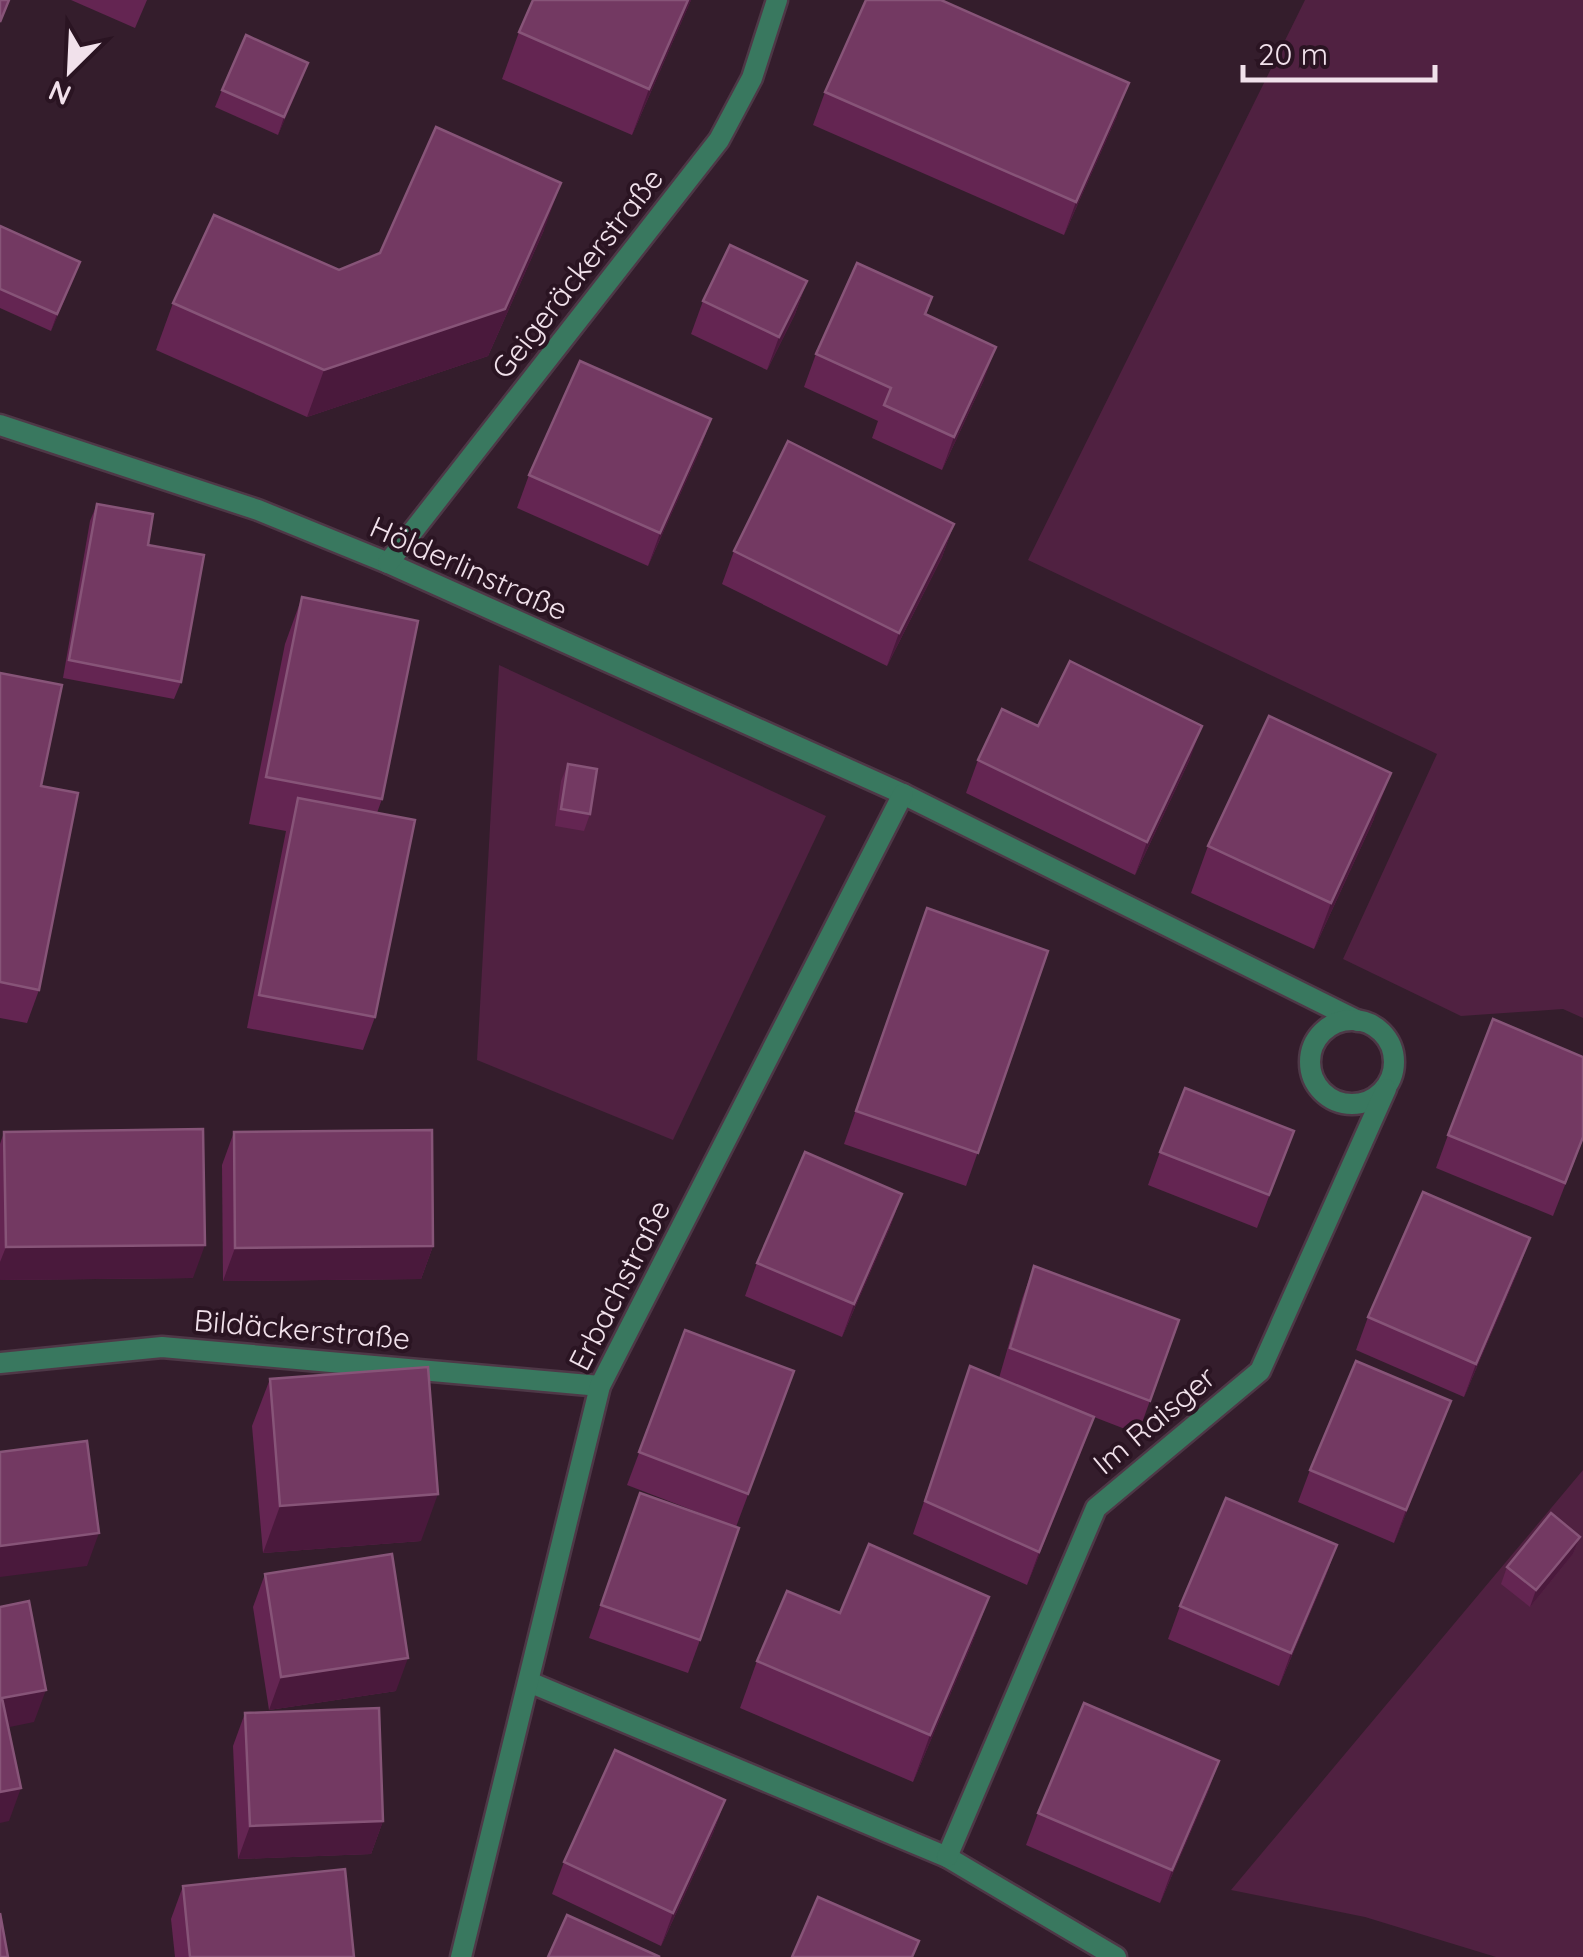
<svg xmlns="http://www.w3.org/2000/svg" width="1583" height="1957" viewBox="0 0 1583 1957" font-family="Quicksand,sans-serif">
<rect width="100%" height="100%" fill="#341d2c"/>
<g fill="#502141">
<path d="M1305 0H1583V1018L1563 1009 1461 1016 1343 959 1437 754 1028 560Z"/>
<path d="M499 665 826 816 673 1140 477 1060Z"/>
<path d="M1583 1470V1957H1496L1365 1917 1231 1890Z"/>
</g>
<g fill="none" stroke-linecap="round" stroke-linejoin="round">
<g stroke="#4e3847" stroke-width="25">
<g id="street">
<path d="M0 425 258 510 388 563 903 794 1358 1021"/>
<path d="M388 563 719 140 752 78 777 0"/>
<circle cx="1352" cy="1062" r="42"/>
<path d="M0 1363 162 1347 600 1386"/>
<path d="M529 1682 947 1857 1116 1957"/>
<path d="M947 1857 1096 1508 1260 1371 1386 1089"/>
<path d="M461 1957 600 1386 903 794"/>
</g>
</g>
<use href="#street" stroke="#39785f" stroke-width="20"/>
</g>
<g fill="#642552">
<path d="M71 0H147L135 28Z"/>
<path d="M533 0H691L632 135 502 79 519 32Z"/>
<path d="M308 63 278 135 215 107 222 90Z"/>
<path d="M825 92 1117 116 1064 235 813 125Z"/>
<path d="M0 226 80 262 51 331 0 308Z"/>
<path d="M544 230 488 356 307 417 156 350 173 303Z"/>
<path d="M807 281 795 314 767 370 691 334 703 301Z"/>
<path d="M932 297 926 315 984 380 942 470 872 438 878 421 804 387 816 354Z"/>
<path d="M711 419 699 452 648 566 517 508 529 475Z"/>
<path d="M97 504 148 545 181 682 174 699 63 678 90 521Z"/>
<path d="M954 524 942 557 887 666 722 584 734 551Z"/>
<path d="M302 597 382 799 377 813 375 1017 363 1050 247 1028 286 831 249 824 285 644Z"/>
<path d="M0 673 41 786 39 990 27 1023 0 1018Z"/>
<path d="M1038 726 1190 759 1135 875 966 793 978 760Z"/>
<path d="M568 764 590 814 584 831 555 826 561 781Z"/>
<path d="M1374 819 1314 949 1191 893 1208 846Z"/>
<path d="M927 908 1048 951 966 1186 844 1144Z"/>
<path d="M1294 1131 1257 1228 1148 1185 1160 1152Z"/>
<path d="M4 1132 193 1278 0 1280V1144Z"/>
<path d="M234 1132 433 1246 421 1279 223 1281 222 1165Z"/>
<path d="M1448 1135 1583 1139 1553 1216 1436 1168Z"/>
<path d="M902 1194 890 1227 842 1337 745 1296 757 1263Z"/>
<path d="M1530 1238 1518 1271 1464 1397 1356 1350 1368 1317Z"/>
<path d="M1034 1266 1179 1320 1138 1434 1094 1417 1027 1585 913 1534 970 1366 999 1378 1022 1299Z"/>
<path d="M685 1330 794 1371 736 1527 627 1485Z"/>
<path d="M270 1379 421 1541 263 1553 252 1426Z"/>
<path d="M1451 1401 1394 1543 1298 1502 1310 1470Z"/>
<path d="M628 1526 700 1640 688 1673 589 1638Z"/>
<path d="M1580 1537 1573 1554 1530 1607 1501 1584 1507 1567Z"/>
<path d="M1337 1545 1325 1578 1279 1686 1168 1639 1180 1606Z"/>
<path d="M265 1574 396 1691 269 1710 253 1607Z"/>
<path d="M989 1597 972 1643 913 1782 740 1708 757 1661 840 1613Z"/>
<path d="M245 1713 383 1821 371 1854 238 1859 233 1746Z"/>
<path d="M1219 1761 1207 1794 1160 1903 1026 1845 1038 1813Z"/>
<path d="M725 1800 713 1833 661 1946 552 1894 564 1862Z"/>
<path d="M183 1886 354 1957H175L171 1919Z"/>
</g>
<g fill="#4a193c">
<path d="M688 0H691L632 135 649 89Z"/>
<path d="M308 63 302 80 278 135 284 117Z"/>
<path d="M1129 83 1117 116 1064 235 1076 202Z"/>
<path d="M561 183 544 230 488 356 307 417 324 370Z"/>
<path d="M80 262 74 279 51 331 57 314Z"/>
<path d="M807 281 795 314 767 370 779 337Z"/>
<path d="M996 347 984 380 942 470 954 437Z"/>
<path d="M711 419 699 452 648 566 660 533Z"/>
<path d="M954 524 942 557 887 666 899 633Z"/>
<path d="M1202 726 1190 759 1135 875 1147 842Z"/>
<path d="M1391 773 1374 819 1314 949 1331 903Z"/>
<path d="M902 1194 890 1227 842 1337 854 1304Z"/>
<path d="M1530 1238 1518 1271 1464 1397 1476 1364Z"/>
<path d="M205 1245 193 1278 0 1280V1262L6 1247Z"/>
<path d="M433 1246 421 1279 223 1281 235 1248Z"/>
<path d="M1451 1401 1439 1434 1394 1543 1406 1510Z"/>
<path d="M1094 1417 1082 1450 1027 1585 1039 1552Z"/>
<path d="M438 1494 421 1541 263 1553 280 1506Z"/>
<path d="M99 1533 87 1566 0 1577V1546Z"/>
<path d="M1580 1537 1573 1554 1530 1607 1536 1590Z"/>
<path d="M1337 1545 1325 1578 1279 1686 1291 1653Z"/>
<path d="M989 1597 972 1643 913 1782 930 1735Z"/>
<path d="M408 1658 396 1691 269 1710 281 1677Z"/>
<path d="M46 1690 34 1722 0 1729 2 1698Z"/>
<path d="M1219 1761 1207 1794 1160 1903 1172 1870Z"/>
<path d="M21 1788 9 1821 0 1823V1792Z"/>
<path d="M725 1800 713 1833 661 1946 673 1913Z"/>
<path d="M383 1821 371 1854 238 1859 250 1826Z"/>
</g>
<g fill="#733962" stroke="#875478" stroke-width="2.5">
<path d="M0 0H9L0 22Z"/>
<path d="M533 0H688L649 89 519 32Z"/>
<path d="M866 0H941L1129 83 1076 202 825 92Z"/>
<path d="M246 35 308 63 284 117 222 90Z"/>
<path d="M436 127 561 183 505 309 324 370 173 303 214 215 339 270 380 253Z"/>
<path d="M0 226 80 262 57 314 0 289Z"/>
<path d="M730 245 807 281 779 337 703 301Z"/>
<path d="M857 263 932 297 925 314 996 347 954 437 884 405 891 388 816 354Z"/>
<path d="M580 361 711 419 660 533 529 475Z"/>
<path d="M788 441 954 524 899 633 734 551Z"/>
<path d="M97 504 153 514 148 545 204 555 181 682 69 660Z"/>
<path d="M302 597 418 621 382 799 266 777Z"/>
<path d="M1070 661 1202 726 1147 842 978 760 1002 709 1038 726Z"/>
<path d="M0 673 62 685 41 786 78 793 39 990 0 982Z"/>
<path d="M1269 716 1391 773 1331 903 1208 846Z"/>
<path d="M568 764 597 769 590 814 561 809Z"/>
<path d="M298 798 415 820 375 1017 259 995Z"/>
<path d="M927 908 1048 951 978 1153 856 1111Z"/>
<path d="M1493 1019 1583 1057V1137L1565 1183 1448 1135Z"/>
<path d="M1185 1088 1294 1131 1269 1195 1160 1152Z"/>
<path d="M203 1129 205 1245 6 1247 4 1132Z"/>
<path d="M432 1130 433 1246 235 1248 234 1132Z"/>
<path d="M805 1152 902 1194 854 1304 757 1263Z"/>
<path d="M1423 1192 1530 1238 1476 1364 1368 1317Z"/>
<path d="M1034 1266 1179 1320 1150 1401 1010 1348Z"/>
<path d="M685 1330 794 1371 748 1494 639 1452Z"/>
<path d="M1356 1361 1451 1401 1406 1510 1310 1470Z"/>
<path d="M970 1366 1094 1417 1039 1552 925 1501Z"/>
<path d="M428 1367 438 1494 280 1506 270 1379Z"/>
<path d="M87 1441 99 1533 0 1546V1452Z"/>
<path d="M640 1493 739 1528 700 1640 601 1605Z"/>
<path d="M1226 1498 1337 1545 1291 1653 1180 1606Z"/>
<path d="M1551 1513 1580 1537 1536 1590 1507 1567Z"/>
<path d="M869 1544 989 1597 930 1735 757 1661 787 1591 840 1613Z"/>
<path d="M392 1554 408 1658 281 1677 265 1574Z"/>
<path d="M29 1601 46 1690 2 1698 21 1788 0 1792V1607Z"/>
<path d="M1084 1703 1219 1761 1172 1870 1038 1813Z"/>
<path d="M379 1708 383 1821 250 1826 245 1713Z"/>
<path d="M615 1750 725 1800 673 1913 564 1862Z"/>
<path d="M345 1869 354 1957H190L183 1886Z"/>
<path d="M818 1897 919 1941 912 1957H792Z"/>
<path d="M0 1913 8 1957H0Z"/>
<path d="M567 1915 660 1957H548Z"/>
</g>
<g text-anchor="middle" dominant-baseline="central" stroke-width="8" stroke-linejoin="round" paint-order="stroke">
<g font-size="30" fill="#f1e1eb" stroke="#2a1422">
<text transform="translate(577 273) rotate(-52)">Geigeräckerstraße</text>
<text transform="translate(469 568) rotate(24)">Hölderlinstraße</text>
<text transform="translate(619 1285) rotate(-63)">Erbachstraße</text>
<text transform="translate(302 1329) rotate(5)">Bildäckerstraße</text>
<text transform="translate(1154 1420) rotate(-40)">Im Raisger</text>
</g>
</g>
<g transform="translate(70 70) rotate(204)" stroke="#2a1422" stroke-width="8" paint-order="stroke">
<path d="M0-8L18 38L0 25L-18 38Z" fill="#f1e1eb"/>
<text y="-15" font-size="28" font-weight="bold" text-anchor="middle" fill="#f1e1eb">N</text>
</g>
<path d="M1243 65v15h192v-15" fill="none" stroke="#f1e1eb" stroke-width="5"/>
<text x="1258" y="65" font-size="30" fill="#f1e1eb" stroke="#2a1422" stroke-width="8" paint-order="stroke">20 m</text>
</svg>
